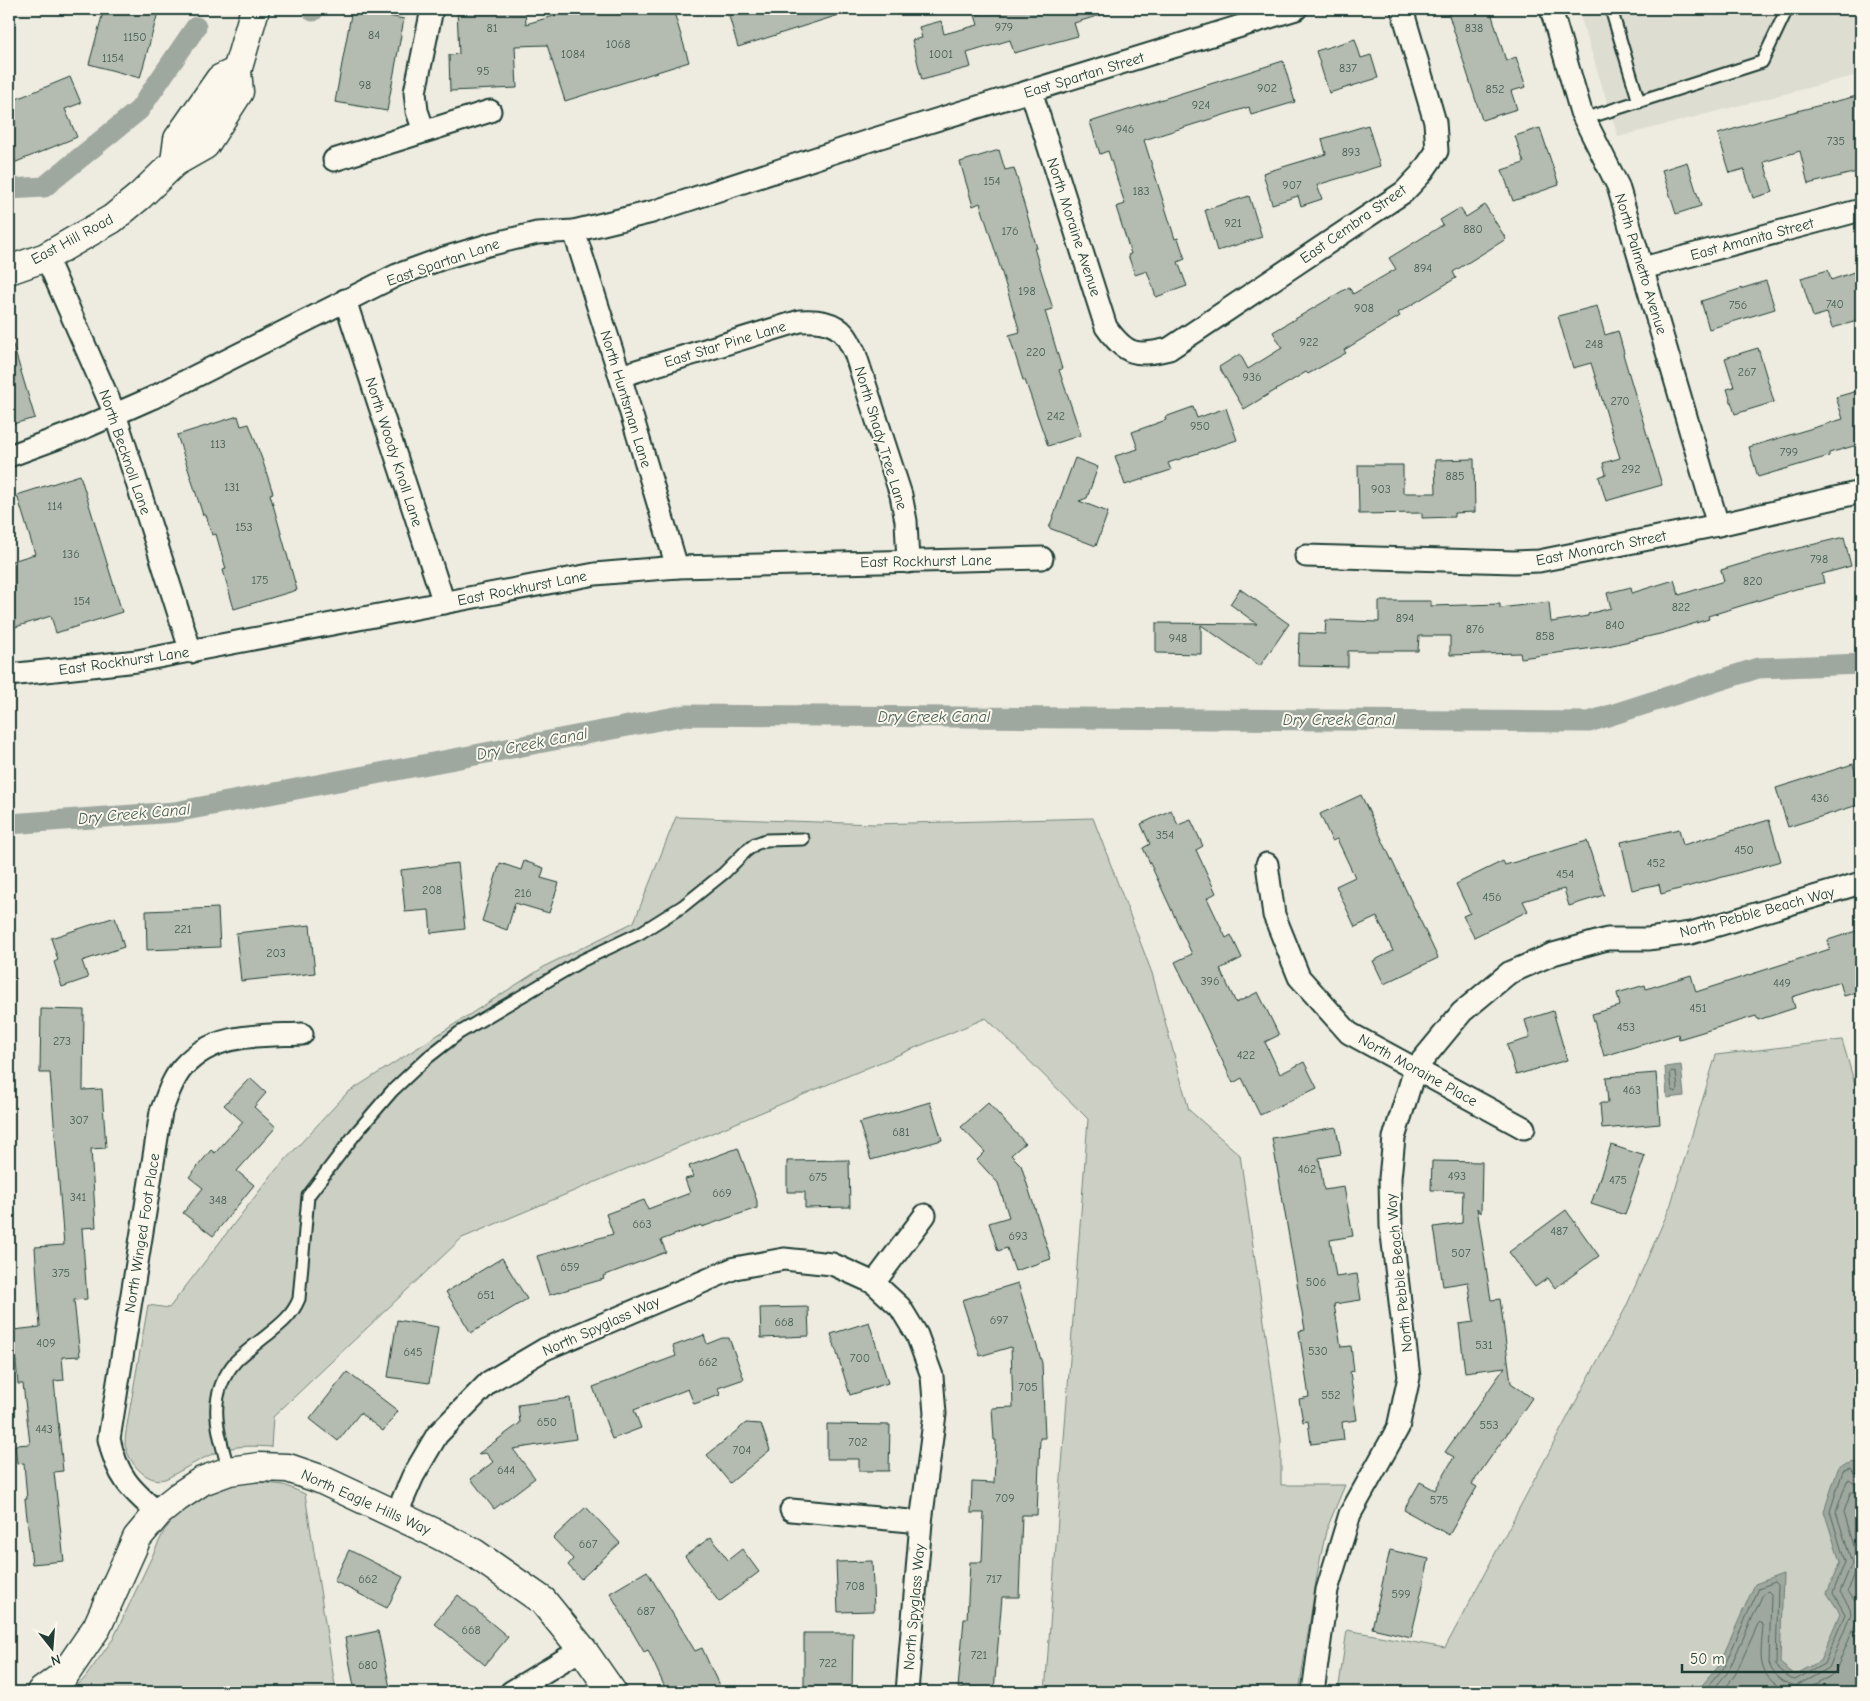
<svg xmlns="http://www.w3.org/2000/svg" width="1870" height="1701" viewBox="0 0 1870 1701" font-family="'Comic Neue',sans-serif">
<rect width="100%" height="100%" fill="#eeece1"/>
<filter id="ink" filterUnits="userSpaceOnUse"><feTurbulence type="fractalNoise" baseFrequency=".02" numOctaves="2"/><feDisplacementMap in="SourceGraphic" scale="10" xChannelSelector="R" yChannelSelector="G"/><feConvolveMatrix kernelMatrix="1 2 1 2 8 2 1 2 1" color-interpolation-filters="sRGB"/></filter>
<g filter="url(#ink)">
<path fill="#ddddd2" d="M1578 9H1861V74L1618 137Z"/>
<g fill="#cbcfc4" stroke="#75867c">
<path d="M676 817 874 824 1093 818 1152 973 1189 1110 1240 1155 1281 1439V1485H1345L1326 1531 1317 1575 1299 1692H1045L1088 1119 986 1018 462 1238 273 1417 271 1447C256 1446 239 1445 224 1450 210 1454 196 1462 182 1470 177 1472 171 1477 165 1479 146 1484 128 1462 125 1444 125 1438 126 1431 127 1425L148 1305 169 1308 274 1172 347 1093 547 965 634 922Z"/>
<path d="M1842 1040 1861 1105V1692H1338L1347 1630 1445 1648 1626 1307 1670 1207 1716 1055Z"/>
<path d="M258 1482 284 1485 305 1494 336 1692H70L84 1679 113 1639 164 1531 179 1512 203 1495 230 1483Z"/>
</g>
<g fill="#9fa89f" stroke="#6c7d74">
<path d="M1681 1065 1684 1096 1667 1098 1665 1067Z"/>
<path d="M1855 1462 1861 1480V1692H1696L1718 1667 1755 1584 1783 1574 1780 1663 1795 1675 1820 1661 1840 1613 1827 1593 1840 1562 1824 1511 1839 1466Z"/>
</g>
<g fill="none" stroke-linecap="round" stroke-linejoin="round">
<g stroke="#52685f" stroke-width="1">
<path d="M1672 1071 1676 1073 1678 1089 1676 1092 1672 1090 1670 1073Z"/>
<path d="M1703 1692 1723 1669 1759 1588 1775 1582 1778 1585 1776 1666 1791 1679 1795 1680 1824 1664 1845 1614 1833 1593 1845 1562 1830 1511 1843 1471 1851 1469 1856 1477 1861 1479"/>
<path d="M1711 1692 1728 1672 1763 1594 1768 1591 1771 1594 1769 1663C1771 1673 1785 1685 1796 1686L1829 1668 1851 1614 1850 1608 1840 1592 1852 1563 1836 1512 1847 1481 1849 1480 1855 1484 1861 1485"/>
<path d="M1721 1692 1735 1675 1758 1624 1760 1622 1763 1625C1761 1657 1754 1675 1788 1692"/>
<path d="M1802 1692 1830 1677 1835 1672 1859 1616 1858 1606 1848 1591 1859 1563 1844 1512 1851 1492 1861 1493"/>
</g>
<g stroke="#9fa89f" stroke-width="21">
<path d="M313 11V9"/>
<path d="M9 189 44 187 139 110 196 27"/>
<path d="M9 824 175 812 686 715 1589 722 1758 668 1861 664"/>
</g>
</g>
<g fill="#b4bbb0" stroke="#1f3d34">
<path d="M104 9H159L140 78 89 64Z"/>
<path d="M352 9 404 19 387 111 335 102Z"/>
<path d="M482 9H525L526 24 578 9H582L584 15 605 9H673L689 62 565 101 547 45 515 46 517 88 450 91 449 55 459 54 457 10Z"/>
<path d="M727 9H845V13L738 47Z"/>
<path d="M996 9H1107V13L1074 23 1078 36 1014 53 1010 40 967 53 971 67 922 80 912 40 922 38 919 27 941 21 944 34 978 25 975 15Z"/>
<path d="M1447 9H1490L1506 61 1516 57 1526 87 1511 91 1517 109 1482 120Z"/>
<path d="M1355 39 1361 58 1371 55 1378 78 1329 93 1316 51Z"/>
<path d="M1283 61 1295 102 1251 115 1249 107 1144 140 1175 239 1178 238 1185 259 1178 262 1187 286 1156 297 1147 271 1135 275 1128 255 1131 254 1116 207 1125 204 1108 151 1100 154 1090 122Z"/>
<path d="M70 77 81 103 65 109 77 137 9 165V102Z"/>
<path d="M1861 95V171L1808 184 1800 151 1764 162 1773 192 1753 198 1744 169 1730 173 1718 134 1769 118Z"/>
<path d="M1368 125 1380 166 1317 185 1322 199 1301 206 1298 196 1272 204 1263 173 1326 154 1322 139Z"/>
<path d="M1540 128 1559 185 1513 201 1502 170 1524 163 1515 136Z"/>
<path d="M999 150 1005 170 1014 168 1021 191H1020L1037 248H1034L1053 309 1045 311 1062 369 1059 370 1081 435 1048 446 1025 380H1023L1009 335 1020 332 998 260 980 203 973 206 960 162Z"/>
<path d="M1687 162 1701 206 1676 214 1662 170Z"/>
<path d="M1249 196 1262 237 1217 251 1205 210Z"/>
<path d="M1485 205 1506 239 1453 272 1456 278 1398 313 1400 316 1344 350 1346 353 1308 374 1306 372 1244 409 1219 367 1240 354 1248 369 1282 348 1273 332 1349 287 1353 294 1396 269 1389 258 1443 225 1440 220 1460 208 1466 217Z"/>
<path d="M1828 270 1831 280 1854 272 1861 295V320L1832 328 1827 313 1813 317 1801 278Z"/>
<path d="M1766 281 1775 309 1709 329 1701 301Z"/>
<path d="M1597 306 1605 335 1618 331 1624 353 1623 354 1662 485 1606 501 1599 477 1606 474 1603 463 1620 458 1591 363 1573 368 1558 316Z"/>
<path d="M13 345 35 418 9 425V346Z"/>
<path d="M1758 348 1774 402 1735 414 1727 389 1734 387 1725 358Z"/>
<path d="M1861 390V444L1829 453V456L1758 477 1749 447 1843 419 1836 397Z"/>
<path d="M1193 407 1197 418 1226 408 1237 440 1168 463 1171 470 1125 485 1115 456 1138 449 1132 432 1166 420 1165 417Z"/>
<path d="M238 416 241 426 249 424 262 459 273 493 270 494 297 590 234 609 223 570 226 569 216 534 212 535 206 515H203L177 435Z"/>
<path d="M1075 458 1098 467 1087 498 1079 501 1108 512 1096 546 1049 528Z"/>
<path d="M1474 459 1475 512 1454 513V517L1422 518V513L1359 514 1358 465H1403V493H1436L1435 460Z"/>
<path d="M80 475 122 612 56 633 51 616 9 629V562L35 554 17 495Z"/>
<path d="M1844 537 1851 566 1822 574 1824 583 1796 589 1708 616 1709 619 1664 633 1608 646 1521 658 1520 653 1450 655V636H1419L1418 651H1348V667L1298 666 1299 633 1325 634 1326 620 1379 622V601H1431V606L1500 604V608L1549 602 1551 622 1588 616V614L1611 608 1607 593 1631 587 1632 593 1674 580 1679 595 1724 581 1721 570 1774 554Z"/>
<path d="M1240 589 1289 624 1260 666 1201 625V654L1156 653V623L1257 624 1230 604Z"/>
<path d="M1853 764 1861 791V804L1788 827 1776 788Z"/>
<path d="M1361 795 1438 958 1384 984 1373 961 1393 951 1377 917 1355 927 1336 886 1355 877 1337 839 1332 841 1320 814Z"/>
<path d="M1171 810 1178 825 1191 820 1203 846 1196 850 1216 893 1207 898 1226 938 1231 935 1242 958 1220 969 1236 1003 1258 992 1279 1035 1265 1042 1280 1074 1304 1062 1317 1088 1260 1115 1242 1078 1233 1083 1175 962 1192 954 1143 848 1150 844 1141 824Z"/>
<path d="M1769 820 1781 861 1661 894 1659 884 1632 890 1621 842 1679 829 1683 845Z"/>
<path d="M1587 841 1604 895 1569 906 1564 889 1523 901 1528 911 1474 937 1463 916 1470 913 1456 884 1503 861 1505 865Z"/>
<path d="M524 861 544 868 541 878 559 883 549 913 515 903 507 930 482 921 500 863 521 870Z"/>
<path d="M458 863 465 929 431 933 429 910 405 912 401 870Z"/>
<path d="M218 908 220 947 147 950 146 911Z"/>
<path d="M115 917 124 947 82 961 88 978 62 987 54 962 58 960 51 938Z"/>
<path d="M310 925 315 973 241 981 236 933Z"/>
<path d="M1856 931 1858 937 1861 936V991L1844 996 1840 982 1792 997 1795 1008 1758 1020 1756 1016 1679 1039 1678 1034 1604 1056 1592 1014 1620 1006 1617 993 1645 985 1646 989 1691 975 1696 992 1830 949 1828 940Z"/>
<path d="M41 1009 84 1010 83 1090 102 1089 106 1148 91 1149 96 1227 82 1228 87 1299 74 1300 80 1356 62 1357 64 1380 54 1381 63 1471 54 1472 64 1561 32 1564 25 1499H27L24 1463 17 1464 15 1445 30 1444 23 1384H18L13 1330 40 1327 35 1247 64 1245 50 1073H40Z"/>
<path d="M1553 1011 1567 1060 1516 1075 1507 1045 1530 1038 1525 1020Z"/>
<path d="M1656 1073 1660 1124 1602 1129 1600 1103H1608L1606 1077Z"/>
<path d="M250 1078 266 1093 254 1107 276 1127 237 1171 254 1185 213 1236 183 1213 203 1188 189 1177 211 1150 215 1153 243 1122 224 1105Z"/>
<path d="M930 1102 942 1140 871 1160 859 1123Z"/>
<path d="M988 1103 1025 1143 1011 1155 1021 1165 1051 1259 1015 1271 1007 1248 998 1251 989 1223 1009 1217 998 1183 977 1160 985 1152 961 1127Z"/>
<path d="M1336 1127 1341 1154 1319 1158 1324 1190 1344 1187 1353 1236 1330 1240 1336 1277 1357 1274 1361 1300 1334 1304 1341 1347 1351 1346 1354 1371 1350 1372 1357 1420 1342 1422 1344 1440 1311 1444 1308 1421 1303 1422 1299 1399 1309 1397 1299 1331 1305 1330 1272 1138Z"/>
<path d="M1611 1145 1645 1156 1625 1215 1591 1204Z"/>
<path d="M738 1148 757 1201V1208L702 1227 701 1225 661 1240 666 1252 603 1276 604 1279 549 1295 537 1256 613 1234 606 1214 644 1200 648 1209 690 1193 685 1179 693 1177 689 1166Z"/>
<path d="M849 1160 850 1207 805 1208V1192H787V1161Z"/>
<path d="M1432 1161 1482 1162 1481 1213 1477 1208 1491 1300 1500 1299 1511 1383 1532 1398 1472 1484 1477 1487 1449 1535 1404 1510 1420 1482 1435 1490 1454 1457 1445 1452 1505 1367 1465 1372 1459 1324 1474 1322 1468 1282 1443 1286 1434 1227 1462 1223 1463 1191 1431 1190Z"/>
<path d="M1566 1210 1599 1256 1555 1288 1548 1278 1535 1287 1509 1252Z"/>
<path d="M502 1258 527 1299 471 1333 446 1292Z"/>
<path d="M1018 1283 1042 1363 1045 1438H1040L1037 1515H1022L1019 1597H1002L994 1691 958 1688 964 1619H967L970 1562H982L984 1513H971L972 1482 994 1483 996 1440H994L992 1408 1013 1407 1011 1347 980 1356 962 1300Z"/>
<path d="M808 1307 809 1336 761 1338 760 1308Z"/>
<path d="M397 1320 438 1327 429 1383 388 1377Z"/>
<path d="M869 1322 888 1383 850 1395 831 1334Z"/>
<path d="M704 1335 707 1344 722 1338H729L744 1379 718 1388 720 1395 694 1404 688 1389 634 1410 641 1428 612 1439 593 1387 676 1356 673 1346Z"/>
<path d="M347 1372 398 1411 383 1431 360 1413 338 1441 310 1419Z"/>
<path d="M570 1398 576 1439 513 1449 535 1478 494 1509 471 1479 493 1462 486 1453 478 1454 520 1423 518 1405Z"/>
<path d="M746 1423 761 1424 770 1450 730 1483 707 1455Z"/>
<path d="M827 1424 890 1425 889 1471H859V1459H827Z"/>
<path d="M586 1507 620 1543 581 1579 568 1565 573 1559 553 1538Z"/>
<path d="M711 1537 728 1560 742 1549 759 1572 719 1602 685 1556Z"/>
<path d="M349 1550 403 1577 387 1608 334 1581Z"/>
<path d="M1390 1550 1429 1559 1411 1637 1372 1628Z"/>
<path d="M872 1561 874 1611 838 1612 836 1562Z"/>
<path d="M647 1571 695 1651 702 1648 722 1692H667L648 1650 644 1652 610 1593Z"/>
<path d="M458 1595 508 1637 485 1665 434 1623Z"/>
<path d="M378 1631 391 1692H355L345 1638Z"/>
<path d="M804 1633H853L852 1692H804Z"/>
</g>
<g fill="none" stroke-linecap="round" stroke-linejoin="round">
<g stroke="#1f3d34" stroke-width="15">
<g id="lane">
<path d="M1611 9 1639 102"/>
<path d="M1584 119 1762 62 1787 9"/>
<path d="M229 1471C218 1431 205 1396 236 1361 245 1352 256 1344 266 1336 280 1325 292 1316 299 1299L308 1196 356 1133 392 1091 427 1058 459 1033 581 961 640 933 683 906 724 873 746 851 755 844 766 840 803 839"/>
</g>
</g>
<g stroke="#1f3d34" stroke-width="25">
<g id="street">
<path d="M1551 9 1581 112 1618 186 1718 525"/>
<path d="M1031 91 1106 327C1126 355 1136 357 1169 349L1404 192 1421 174 1437 151 1435 122 1402 9"/>
<path d="M424 131 417 111 415 92 432 9"/>
<path d="M334 160 490 111"/>
<path d="M574 231 620 376 677 567"/>
<path d="M46 257 115 414 191 652"/>
<path d="M1643 268 1861 210"/>
<path d="M345 300 444 603"/>
<path d="M620 376 800 321C816 320 834 321 845 335 849 340 852 347 855 353L901 495 906 521 908 562"/>
<path d="M9 456 77 431 152 398 397 275 444 258 488 245 537 233 574 231 652 212 871 140 1296 9"/>
<path d="M1306 556 1514 562 1539 561 1718 525 1861 492"/>
<path d="M9 675 137 661 595 574 677 567 1042 558"/>
<path d="M1267 864 1274 915 1299 977 1349 1033 1524 1128"/>
<path d="M874 1283 925 1215"/>
<path d="M791 1510 921 1522"/>
<path d="M158 1513C130 1489 117 1476 109 1439L161 1112C167 1097 172 1079 183 1067 214 1032 260 1036 302 1034"/>
<path d="M396 1515 413 1476 437 1435 489 1382 545 1349 735 1268 784 1259 832 1264 874 1283 900 1307 917 1335 932 1376 935 1414 921 1522 907 1692"/>
<path d="M511 1692 582 1649"/>
<path d="M1313 1692 1327 1590 1350 1514 1398 1428 1409 1377 1391 1226 1390 1178 1394 1138 1415 1069 1462 1012 1509 973 1553 954 1607 939H1648L1691 933 1861 883"/>
</g>
</g>
<g stroke="#1f3d34" stroke-width="31">
<g id="secondary">
<path d="M175 162 178 139 220 79 237 71"/>
<path d="M9 270 46 257 112 219 140 196 175 162 205 145 239 92 237 71 255 9"/>
<path d="M41 1692 65 1674 97 1627 137 1538 158 1513 178 1497 202 1481 229 1471 259 1467 288 1468 320 1479 435 1533 474 1553 543 1601 582 1649 612 1692"/>
</g>
</g>
<use href="#lane" stroke="#fbf7ec" stroke-width="11"/>
<use href="#street" stroke="#fbf7ec" stroke-width="21"/>
<use href="#secondary" stroke="#fbf7ec" stroke-width="28"/>
</g>
</g>
<g text-anchor="middle" dominant-baseline="central" stroke-width="4" stroke-linejoin="round" paint-order="stroke">
<g font-size="12" fill="#445c53">
<text x="1004" y="27">979</text>
<text x="492" y="28">81</text>
<text x="1474" y="28">838</text>
<text x="374" y="35">84</text>
<text x="135" y="37">1150</text>
<text x="618" y="44">1068</text>
<text x="573" y="54">1084</text>
<text x="941" y="54">1001</text>
<text x="113" y="58">1154</text>
<text x="1348" y="68">837</text>
<text x="483" y="71">95</text>
<text x="365" y="85">98</text>
<text x="1267" y="88">902</text>
<text x="1495" y="89">852</text>
<text x="1201" y="105">924</text>
<text x="1125" y="129">946</text>
<text x="1836" y="141">735</text>
<text x="1351" y="152">893</text>
<text x="992" y="181">154</text>
<text x="1292" y="185">907</text>
<text x="1141" y="191">183</text>
<text x="1233" y="223">921</text>
<text x="1473" y="229">880</text>
<text x="1010" y="231">176</text>
<text x="1423" y="268">894</text>
<text x="1027" y="291">198</text>
<text x="1835" y="304">740</text>
<text x="1738" y="305">756</text>
<text x="1364" y="308">908</text>
<text x="1309" y="342">922</text>
<text x="1594" y="344">248</text>
<text x="1036" y="352">220</text>
<text x="1747" y="372">267</text>
<text x="1252" y="377">936</text>
<text x="1620" y="401">270</text>
<text x="1056" y="416">242</text>
<text x="1200" y="426">950</text>
<text x="218" y="444">113</text>
<text x="1789" y="452">799</text>
<text x="1631" y="469">292</text>
<text x="1455" y="476">885</text>
<text x="232" y="487">131</text>
<text x="1381" y="489">903</text>
<text x="55" y="506">114</text>
<text x="244" y="527">153</text>
<text x="71" y="554">136</text>
<text x="1819" y="559">798</text>
<text x="260" y="580">175</text>
<text x="1753" y="581">820</text>
<text x="82" y="601">154</text>
<text x="1681" y="607">822</text>
<text x="1405" y="618">894</text>
<text x="1615" y="625">840</text>
<text x="1475" y="629">876</text>
<text x="1545" y="636">858</text>
<text x="1178" y="638">948</text>
<text x="1820" y="798">436</text>
<text x="1165" y="835">354</text>
<text x="1744" y="850">450</text>
<text x="1656" y="863">452</text>
<text x="1565" y="874">454</text>
<text x="432" y="890">208</text>
<text x="523" y="893">216</text>
<text x="1492" y="897">456</text>
<text x="183" y="929">221</text>
<text x="276" y="953">203</text>
<text x="1210" y="981">396</text>
<text x="1782" y="983">449</text>
<text x="1698" y="1008">451</text>
<text x="1626" y="1027">453</text>
<text x="62" y="1041">273</text>
<text x="1246" y="1055">422</text>
<text x="1632" y="1090">463</text>
<text x="79" y="1120">307</text>
<text x="901" y="1132">681</text>
<text x="1307" y="1169">462</text>
<text x="1457" y="1176">493</text>
<text x="818" y="1177">675</text>
<text x="1618" y="1180">475</text>
<text x="722" y="1193">669</text>
<text x="78" y="1197">341</text>
<text x="218" y="1200">348</text>
<text x="642" y="1224">663</text>
<text x="1559" y="1231">487</text>
<text x="1018" y="1236">693</text>
<text x="1461" y="1253">507</text>
<text x="570" y="1267">659</text>
<text x="61" y="1273">375</text>
<text x="1316" y="1282">506</text>
<text x="486" y="1295">651</text>
<text x="999" y="1320">697</text>
<text x="784" y="1322">668</text>
<text x="46" y="1343">409</text>
<text x="1484" y="1345">531</text>
<text x="1318" y="1351">530</text>
<text x="413" y="1352">645</text>
<text x="860" y="1358">700</text>
<text x="708" y="1362">662</text>
<text x="1028" y="1387">705</text>
<text x="1331" y="1395">552</text>
<text x="547" y="1422">650</text>
<text x="1489" y="1425">553</text>
<text x="44" y="1429">443</text>
<text x="858" y="1442">702</text>
<text x="742" y="1450">704</text>
<text x="506" y="1470">644</text>
<text x="1005" y="1498">709</text>
<text x="1439" y="1500">575</text>
<text x="588" y="1544">667</text>
<text x="368" y="1579">662</text>
<text x="994" y="1579">717</text>
<text x="855" y="1586">708</text>
<text x="1401" y="1594">599</text>
<text x="646" y="1611">687</text>
<text x="471" y="1630">668</text>
<text x="979" y="1655">721</text>
<text x="828" y="1663">722</text>
<text x="368" y="1665">680</text>
</g>
<g font-size="15" fill="#1f3d34" stroke="#fbf7ec">
<text transform="translate(1084 75) rotate(-17)">East Spartan Street</text>
<text transform="translate(1353 224) rotate(-35)">East Cembra Street</text>
<text transform="translate(1074 227) rotate(72)">North Moraine Avenue</text>
<text transform="translate(72 239) rotate(-28)">East Hill Road</text>
<text transform="translate(1752 239) rotate(-15)">East Amanita Street</text>
<text transform="translate(443 262) rotate(-19)">East Spartan Lane</text>
<text transform="translate(1641 264) rotate(73)">North Palmetto Avenue</text>
<text transform="translate(725 344) rotate(-17)">East Star Pine Lane</text>
<text transform="translate(626 399) rotate(73)">North Huntsman Lane</text>
<text transform="translate(881 438) rotate(73)">North Shady Tree Lane</text>
<text transform="translate(125 452) rotate(71)">North Becknoll Lane</text>
<text transform="translate(394 452) rotate(72)">North Woody Knoll Lane</text>
<text transform="translate(1601 548) rotate(-11)">East Monarch Street</text>
<text transform="translate(926 561) rotate(-1)">East Rockhurst Lane</text>
<text transform="translate(522 588) rotate(-11)">East Rockhurst Lane</text>
<text transform="translate(124 661) rotate(-8)">East Rockhurst Lane</text>
<text transform="translate(1757 912) rotate(-15)">North Pebble Beach Way</text>
<text transform="translate(1418 1070) rotate(29)">North Moraine Place</text>
<text transform="translate(142 1233) rotate(-81)">North Winged Foot Place</text>
<text transform="translate(1399 1273) rotate(-96)">North Pebble Beach Way</text>
<text transform="translate(601 1326) rotate(-24)">North Spyglass Way</text>
<text transform="translate(366 1502) rotate(24)">North Eagle Hills Way</text>
<text transform="translate(914 1607) rotate(-85)">North Spyglass Way</text>
</g>
<g font-size="16" font-style="italic" fill="#455d54" stroke="#fbf7ec">
<text x="934" y="717">Dry Creek Canal</text>
<text x="1339" y="720">Dry Creek Canal</text>
<text transform="translate(532 744) rotate(-11)">Dry Creek Canal</text>
<text transform="translate(134 814) rotate(-5)">Dry Creek Canal</text>
</g>
</g>
<rect width="1870" height="1701" fill="none" stroke="#fbf7ec" stroke-width="30"/>
<rect x="15" y="15" width="1840" height="1671" fill="none" stroke="#1f3d34" stroke-width="2" filter="url(#ink)"/>
<g transform="translate(52 1648) rotate(163)" stroke="#fbf7ec" stroke-width="4" paint-order="stroke">
<path d="M0-4L9 19L0 12L-9 19Z" fill="#1f3d34"/>
<text y="-8" font-size="14" font-weight="bold" text-anchor="middle" fill="#1f3d34">N</text>
</g>
<path d="M1682 1664v8h156v-8" fill="none" stroke="#1f3d34" stroke-width="2.5"/>
<text x="1690" y="1664" font-size="15" fill="#1f3d34" stroke="#fbf7ec" stroke-width="4" paint-order="stroke">50 m</text>
</svg>
